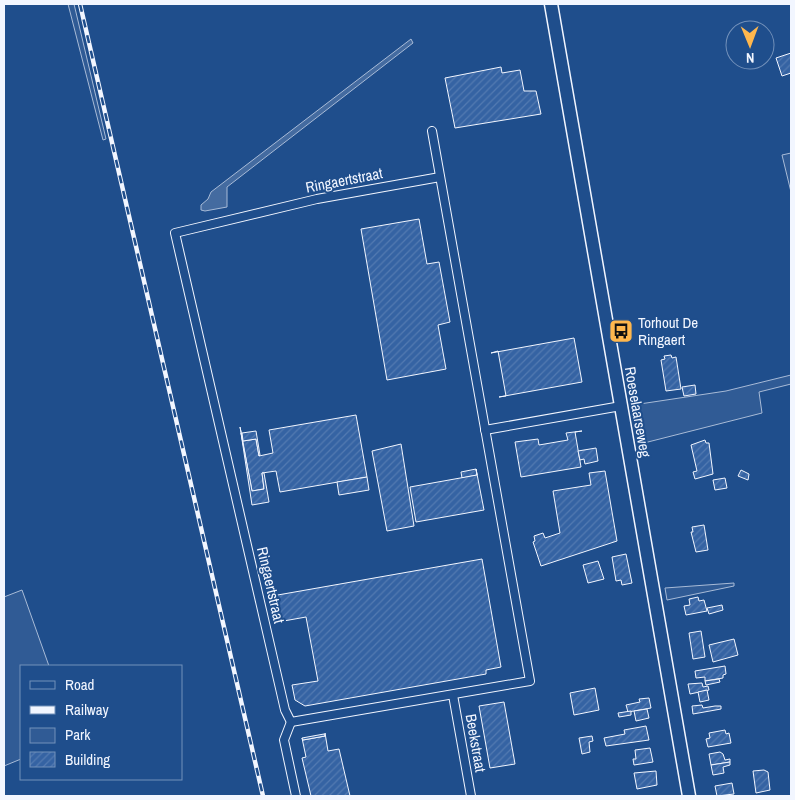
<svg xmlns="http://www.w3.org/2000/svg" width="795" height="800" viewBox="0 0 795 800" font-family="'Archivo Narrow',sans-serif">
<defs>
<pattern id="building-hatch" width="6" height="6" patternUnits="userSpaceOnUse" patternTransform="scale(1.25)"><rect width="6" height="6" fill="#3563a3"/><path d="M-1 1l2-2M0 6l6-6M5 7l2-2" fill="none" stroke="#537ab1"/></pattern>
</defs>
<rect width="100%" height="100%" fill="#1f4e8c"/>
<g fill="#305b95" stroke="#a8bbd7">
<path d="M68 4H74L106 139 103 140Z"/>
<path d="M791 153V192L782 155Z"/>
<path d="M791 375V384L759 392 762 413 640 444 633 405 726 391Z"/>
<path d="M734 583V586L667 600 665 588Z"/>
<path d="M22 590 49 666H21V759L4 766V597Z"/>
</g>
<path fill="#446ba0" stroke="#a8bbd7" d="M411 39 413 43 227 187V207L205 211 201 210V205L208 199 211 192Z"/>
<g fill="url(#building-hatch)" stroke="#f2f6ff">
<path d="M791 53V73L782 76 776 58Z"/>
<path d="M501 67 502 73 520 70 524 91H536L541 114 455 128 445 78Z"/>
<path d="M419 219 427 264 439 262 450 322 438 325 446 369 387 380 361 229Z"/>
<path d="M574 338 582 382 499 397 506 396 498 351 491 353Z"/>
<path d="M671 355 672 358 676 357 681 389 666 391 661 360 665 359 664 356Z"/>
<path d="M695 385 696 394 684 396 682 387Z"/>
<path d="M356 415 367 477 280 492 276 471 262 473 264 489 252 491 240 427 243 441 256 439 259 456 273 453 269 430Z"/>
<path d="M256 431 260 455 259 456 256 439 243 441 242 433Z"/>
<path d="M582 431 575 432 581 467 521 477 515 442 538 439 539 445 568 440 566 433Z"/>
<path d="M241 433 252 491 264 489 262 473H264L269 502 252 505Z"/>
<path d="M705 440 706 443H709L713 474 695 479 693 472 697 471 691 445Z"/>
<path d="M401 444 414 526 387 531 372 451Z"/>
<path d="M596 448 598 461 585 464 584 459 580 460 578 451Z"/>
<path d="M476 469 477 475 462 478 461 472Z"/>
<path d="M476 469 484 510 416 522 410 487 477 475Z"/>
<path d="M741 470 749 474 748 480 738 476Z"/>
<path d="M605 471 617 541 541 566 533 542 535 541 534 536 543 533 545 538 560 533 553 491 591 485 589 473Z"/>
<path d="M367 477 369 490 339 495 337 482Z"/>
<path d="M725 478 727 488 715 490 713 480Z"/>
<path d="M704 525 708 550 696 552 691 532H693L692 527Z"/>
<path d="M626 554 632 583 622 585 621 580 616 581 612 557Z"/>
<path d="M482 559 501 667 486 670V674L305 706 295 700 292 685 318 681 306 617 278 622 272 596Z"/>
<path d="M598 561 604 579 588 583 583 565Z"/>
<path d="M698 597 699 601 704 600 707 611 686 615 684 606 690 605 689 599Z"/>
<path d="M722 605 723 610 709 614 707 608Z"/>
<path d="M701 631 705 657 693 659 689 633Z"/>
<path d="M734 639 738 655 713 662 709 645Z"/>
<path d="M725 666 726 674 723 675V678L705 681V677L696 678 695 671Z"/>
<path d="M719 679 720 682 706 685 705 681Z"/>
<path d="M702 683 703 687 708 686 709 690 690 694 688 684Z"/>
<path d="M595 688 599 710 574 715 570 693Z"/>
<path d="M707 690 709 700 700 702 698 692Z"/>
<path d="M649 698 651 708 628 712 626 705 640 702 639 699Z"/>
<path d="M504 702 515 764 490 768 479 706Z"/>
<path d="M702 705 703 708 715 706H721V709L693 714 692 706Z"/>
<path d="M647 709 649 718 636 721 634 711Z"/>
<path d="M631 711V715L619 717 618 713Z"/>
<path d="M646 726 649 740 606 746 604 738 625 734 624 730Z"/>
<path d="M725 730 726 734 729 733 731 743 708 747 706 739 710 738 709 733Z"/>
<path d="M325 733 328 751 339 749 350 796H311L302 758 306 757 302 738 303 740 325 736Z"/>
<path d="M324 734 325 736 303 740 302 738Z"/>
<path d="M592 736 593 741 589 742 590 752 582 754 579 738Z"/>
<path d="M650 748 653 762 634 765 633 759H636L635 750Z"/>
<path d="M720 752 723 754 725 760 730 759V762L711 765 709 754Z"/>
<path d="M730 762V765L723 767 724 773 713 775 711 765Z"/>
<path d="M764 770 768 772 770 790 756 793 753 771Z"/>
<path d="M656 771 657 785 637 789 634 773Z"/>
<path d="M732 783 734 794 717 796 715 786Z"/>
</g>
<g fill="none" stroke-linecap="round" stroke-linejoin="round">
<g stroke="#f2f6ff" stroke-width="10">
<g id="minor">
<path d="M485 430 621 406"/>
<path d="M453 695 471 796"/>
<path d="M291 722 530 681 432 131"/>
<path d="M291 722 285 710 175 233 317 199 440 177"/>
<path d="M291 722 284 740 296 796"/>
</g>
</g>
<g stroke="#f2f6ff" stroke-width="15">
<path id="primary" d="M551 4 689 796"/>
</g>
<use href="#minor" stroke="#1f4e8c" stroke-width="8"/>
<use href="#primary" stroke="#1f4e8c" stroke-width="12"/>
<g stroke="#f2f6ff" stroke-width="4.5">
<path id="rail" d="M80 4 263 796"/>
</g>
<use href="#rail" stroke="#1f4e8c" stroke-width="2.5" stroke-dasharray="8" stroke-linecap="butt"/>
</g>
<defs>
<g id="bus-square" transform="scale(1.25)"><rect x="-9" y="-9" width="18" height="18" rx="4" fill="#ffb74d" stroke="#1f4e8c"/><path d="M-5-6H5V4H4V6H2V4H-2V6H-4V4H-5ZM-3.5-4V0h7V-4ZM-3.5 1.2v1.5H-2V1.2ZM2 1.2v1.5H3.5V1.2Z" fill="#111"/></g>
</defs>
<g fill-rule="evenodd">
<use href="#bus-square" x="621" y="331"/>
</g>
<g text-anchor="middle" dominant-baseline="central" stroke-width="4" stroke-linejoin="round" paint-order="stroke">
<g font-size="15" fill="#f2f6ff" stroke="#1f4e8c">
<text transform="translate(344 180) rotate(-11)">Ringaertstraat</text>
<text transform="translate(638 412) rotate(80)">Roeselaarseweg</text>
<text transform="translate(271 585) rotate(77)">Ringaertstraat</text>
<text transform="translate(476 743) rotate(80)">Beekstraat</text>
</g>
<g font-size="15" fill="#f2f6ff" stroke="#1f4e8c" text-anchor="start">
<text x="638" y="322">Torhout De<tspan x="638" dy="17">Ringaert</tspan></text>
</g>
</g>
<rect width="795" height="800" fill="none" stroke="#f2f6ff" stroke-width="10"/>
<rect x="20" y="665" width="162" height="115" fill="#1f4e8c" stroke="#7391ba"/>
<rect x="30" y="681" width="25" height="8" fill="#1f4e8c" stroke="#7391ba"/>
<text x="65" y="690" font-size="15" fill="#f2f6ff">Road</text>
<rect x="30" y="706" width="25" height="8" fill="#f2f6ff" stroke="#7391ba"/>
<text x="65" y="715" font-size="15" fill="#f2f6ff">Railway</text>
<rect x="30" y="728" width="25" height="15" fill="#305b95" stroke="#7391ba"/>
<text x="65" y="740" font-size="15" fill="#f2f6ff">Park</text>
<rect x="30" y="752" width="25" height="15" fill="url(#building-hatch)" stroke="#7391ba"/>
<text x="65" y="765" font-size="15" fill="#f2f6ff">Building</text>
<g transform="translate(750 45) rotate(179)"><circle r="24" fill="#1f4e8c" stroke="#7391ba"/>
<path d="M0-4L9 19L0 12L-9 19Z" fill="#ffb74d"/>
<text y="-8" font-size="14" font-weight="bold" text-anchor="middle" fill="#f2f6ff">N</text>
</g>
</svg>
